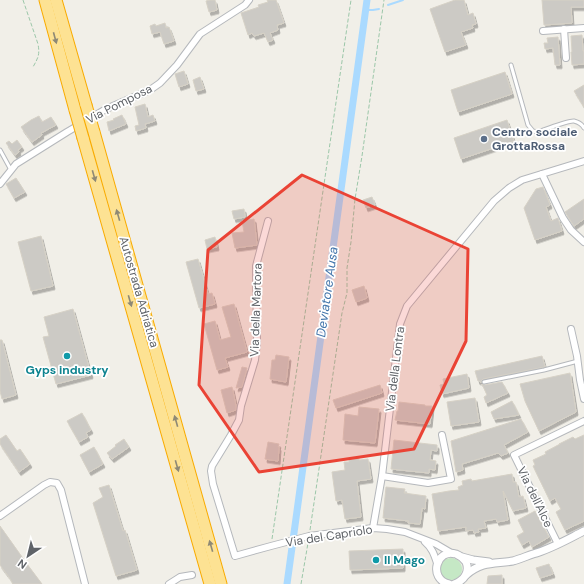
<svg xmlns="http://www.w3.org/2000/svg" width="584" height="584" viewBox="0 0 584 584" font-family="'DM Sans',sans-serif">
<defs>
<filter id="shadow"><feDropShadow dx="2" dy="3.5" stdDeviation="0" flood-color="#0004"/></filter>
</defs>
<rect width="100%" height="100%" fill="#f1efe8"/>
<circle fill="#c5e8c5" cx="451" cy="569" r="11"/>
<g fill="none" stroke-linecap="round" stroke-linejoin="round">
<g stroke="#aadaff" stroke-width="2">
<path d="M388 5 403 0"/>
<path d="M366 10H373L379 9"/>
</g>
<path stroke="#aadaff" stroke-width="7" d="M287 584 367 0"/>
</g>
<g fill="#cccac5" stroke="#d6d1c6" filter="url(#shadow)">
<path d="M210 0H215L217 10 209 12 206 1Z"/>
<path d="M267 0H276L284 23 277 25 278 30 270 33 273 40 268 42 264 33 254 36 252 33 248 35 241 13 259 7 258 5 268 2Z"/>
<path d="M455 0H464L468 15 473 13 476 24 472 25 473 28 461 32 466 45 445 52 430 9Z"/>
<path d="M542 0H584V7H571L572 23 544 25Z"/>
<path d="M165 23 166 28 169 27 174 41 164 44 160 32 152 34 150 26 155 24 156 26Z"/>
<path d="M582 35 583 51H584V64L572 65 571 52H572L571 36Z"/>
<path d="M558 37 560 65H555L553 48 545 49 544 43H548L547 38Z"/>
<path d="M184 71 188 84 179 87 175 74Z"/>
<path d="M505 72 512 94 458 112 451 90Z"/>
<path d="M200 77 204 89 196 91 193 80Z"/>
<path d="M584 85V107L574 91Z"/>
<path d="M145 104 148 117 153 115 155 121 145 124 146 128 136 131 135 126 139 125 135 107Z"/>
<path d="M122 115 126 124 109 131 107 122 114 120 113 119Z"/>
<path d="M39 116 42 122 51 117 56 125 41 133 42 135 32 142 21 127 31 120Z"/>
<path d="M507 120 514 141 461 159 454 138Z"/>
<path d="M17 140 22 147 18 150 19 152 15 155 6 143 9 141 12 144Z"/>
<path d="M16 178 25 192 14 198 6 184Z"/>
<path d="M543 187 550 205 546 207 551 221 558 218 562 231 535 240 524 208 536 189Z"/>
<path d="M372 197 375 205 366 208 363 200Z"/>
<path d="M584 199V219L574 226 565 212Z"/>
<path d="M244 209 245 217 234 219 232 211Z"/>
<path d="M254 219 257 245 235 248 232 233 244 232 242 221Z"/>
<path d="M41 236 53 286 31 291 18 242Z"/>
<path d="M215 237 217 247 207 249 205 240Z"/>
<path d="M198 259 208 294 212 293 215 304 199 308 186 262Z"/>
<path d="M364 286 367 298 356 302 352 290Z"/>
<path d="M234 304 247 352 225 358 228 367 217 370 204 324 215 321 220 340 231 337 222 307Z"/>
<path d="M73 309 91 375 56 384 43 337 49 336 44 317Z"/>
<path d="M0 340H2L16 395 2 399 0 391Z"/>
<path d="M276 355 289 357 286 382 270 379 272 360H275Z"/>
<path d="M542 356 545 367 483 379 481 381V383L480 381H478L475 371Z"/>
<path d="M242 367 247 368 242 387 236 388Z"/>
<path d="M570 373 576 412 539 431 525 401 520 384Z"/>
<path d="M467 374 469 388 442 394 440 385 444 384 443 379Z"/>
<path d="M502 382 508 393 486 403 484 397 487 395 482 384 485 385Z"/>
<path d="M380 385 382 393 336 408 333 400Z"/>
<path d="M232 387 236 406V410L227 413 221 390Z"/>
<path d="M475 398 479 422 451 426 447 402Z"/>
<path d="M512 401 519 415 494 419 491 412Z"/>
<path d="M399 402 425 405V406H432L430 424 395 420 397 411H398Z"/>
<path d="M359 407 379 409 375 443 343 440 345 414 358 416Z"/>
<path d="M82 413 91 430 86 433 88 437 79 442 67 421Z"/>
<path d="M521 419 528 432 504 445 508 453 501 456 498 453 462 464 463 470 456 472 451 441Z"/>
<path d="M6 435 17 451 20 449 30 464 19 472 0 444V439Z"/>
<path d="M584 435V521L565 530 556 512 561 509 555 498 550 501 533 466 535 465 533 460 546 454 545 452 560 444H559L573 437 575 439Z"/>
<path d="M124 439 129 447 112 459 107 453 116 446 115 445Z"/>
<path d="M394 440 437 445V451L431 450 430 460 436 461 435 470 429 469V473L391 469Z"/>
<path d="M268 442 279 444 278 447H279L278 461 265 459Z"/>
<path d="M94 447 103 464 89 472 80 455Z"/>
<path d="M359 458V460L368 459 371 479 357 481 361 517 345 519 342 500 336 501 332 472 345 470 344 462H349V460Z"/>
<path d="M512 474 513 482H516L519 497 523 496 526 508 513 511 503 491 508 520 497 522 496 519 484 521 486 528 478 529 479 532 474 533 473 530 466 531V527L438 531 432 494 449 491 459 490 458 487 463 485 462 481 471 479 472 481Z"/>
<path d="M109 485 123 531 125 530 137 570 116 576 93 503 103 497 99 488Z"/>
<path d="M386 487 405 489 404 493 426 496 425 509 422 508 420 524 408 523 409 521 383 518Z"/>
<path d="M535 511 549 537 532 547 529 541 522 545 517 536 524 532 518 520Z"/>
<path d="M0 526 27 564 42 584H13L9 577 0 565Z"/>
<path d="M403 549V568L350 570 349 551Z"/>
<path d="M549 564 553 574 540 578 536 568Z"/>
<path d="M502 575V584H487L488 576Z"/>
</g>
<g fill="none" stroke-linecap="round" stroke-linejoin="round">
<g stroke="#b5b8bc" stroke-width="5">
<g id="service">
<path d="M511 65 528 125 533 131 537 132C545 130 568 120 574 121 578 122 582 124 584 128"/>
<path d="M0 150 11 170"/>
<path d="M484 382 544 370 578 361"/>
</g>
</g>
<g stroke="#b5b8bc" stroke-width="8">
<g id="minor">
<path d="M564 29 566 58"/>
<path d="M543 31 584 28"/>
<path d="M542 174 563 218 571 230 584 242"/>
<path d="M0 184 16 164 67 132 106 109 150 90 160 83 177 65 200 34 245 5 249 0"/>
<path d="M268 221 256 266 257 342 255 360 241 406 239 420 231 435 212 466 211 471 213 484 235 556 271 546 309 536 373 528 387 529 405 532 436 544 453 554"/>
<path d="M571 329 577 356 580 380 584 399"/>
<path d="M382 476 428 483 451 479 442 435"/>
<path d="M0 516 44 485 50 482 57 483 61 490 85 584"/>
<path d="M373 528 382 476 400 324 407 306 494 201 509 188 522 180 584 161"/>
<path d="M425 542C432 548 434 554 437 563"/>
<path d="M558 544 514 455 584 421"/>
<path d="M169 584 180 577 192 575"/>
</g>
</g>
<g stroke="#b5b8bc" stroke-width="9">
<g id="tertiary">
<path d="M462 557 473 560 489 562"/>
<path d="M466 575C482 561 494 564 513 561 520 559 527 556 533 554 551 549 568 539 584 531"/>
<path d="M449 584C428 579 436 548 456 554 461 556 463 558 466 562 470 572 464 581 454 584"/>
</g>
</g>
<g stroke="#f9ab00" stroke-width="13">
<g id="motorway">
<path d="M45 0 75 110"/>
<path d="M56 0 86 105"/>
<path d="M94 132 221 584"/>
<path d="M83 138 210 584"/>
</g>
</g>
<g stroke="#9cc7a9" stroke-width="1" stroke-dasharray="4 2" stroke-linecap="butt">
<path d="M23 0 38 44C40 55 38 58 33 67"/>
<path d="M310 530 342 313 347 293V268L351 242 355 199 362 156 384 0"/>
<path d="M272 539 351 0"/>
<path d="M301 584 308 543"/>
</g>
<use href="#service" stroke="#fff" stroke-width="3"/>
<use href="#minor" stroke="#fff" stroke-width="6"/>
<use href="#tertiary" stroke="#fff" stroke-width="7"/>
<use href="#motorway" stroke="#fde293" stroke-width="11"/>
<g stroke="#f9ab00" stroke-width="13" stroke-linecap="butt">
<g id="motorway-bridge">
<path d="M86 105 94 132"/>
<path d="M75 110 83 138"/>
</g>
</g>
<use href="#motorway-bridge" stroke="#fde293" stroke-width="11"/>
</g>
<defs><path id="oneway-solid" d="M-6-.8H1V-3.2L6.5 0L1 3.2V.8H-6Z"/></defs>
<g fill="#8e8975">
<use href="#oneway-solid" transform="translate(55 38) rotate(75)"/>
<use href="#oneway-solid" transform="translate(94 176) rotate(74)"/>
<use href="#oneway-solid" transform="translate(118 215) rotate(-106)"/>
<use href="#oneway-solid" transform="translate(130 301) rotate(74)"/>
<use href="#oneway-solid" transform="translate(176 421) rotate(-106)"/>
<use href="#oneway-solid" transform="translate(177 466) rotate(74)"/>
<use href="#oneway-solid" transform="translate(211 546) rotate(-106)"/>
</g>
<path fill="#ea4335" fill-opacity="0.2" stroke="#ea4335" stroke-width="3" stroke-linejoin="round" d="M302 175 468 249 466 341 414 449 259 472 199 385 208 250Z"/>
<circle fill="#5c6f8a" stroke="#fff" stroke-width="1.5" cx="484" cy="139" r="4"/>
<g fill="#0f9aa8" stroke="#fff" stroke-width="1.5">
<circle cx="67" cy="356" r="4"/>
<circle cx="376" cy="560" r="4"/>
</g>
<g text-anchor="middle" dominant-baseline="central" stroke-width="3.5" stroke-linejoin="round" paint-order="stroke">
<g font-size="12" fill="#5f6368" stroke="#fff">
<text transform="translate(119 104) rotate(-27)">Via Pomposa</text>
<text transform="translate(139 292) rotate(74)">Autostrada Adriatica</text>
<text transform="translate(256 310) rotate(-88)">Via della Martora</text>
<text transform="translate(395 369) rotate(-83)">Via della Lontra</text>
<text transform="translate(535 497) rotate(64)">Via dell'Alce</text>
<text transform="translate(329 536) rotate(-9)">Via del Capriolo</text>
</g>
<g font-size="12" font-weight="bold" fill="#4e5e75" stroke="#fff" text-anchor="start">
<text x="492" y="132">Centro sociale<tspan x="492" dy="14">GrottaRossa</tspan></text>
</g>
<g font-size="12" font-weight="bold" fill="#0d838f" stroke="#fff">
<text x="67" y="370">Gyps industry</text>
<text x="384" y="560" text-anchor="start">Il Mago</text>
</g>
<g font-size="13" font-style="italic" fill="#4174aa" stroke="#fff">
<text transform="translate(327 292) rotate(-82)">Deviatore Ausa</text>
</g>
</g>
<g transform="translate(28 556) rotate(215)" stroke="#ffffff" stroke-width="3" paint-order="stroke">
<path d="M0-3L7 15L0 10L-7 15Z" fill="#5f6368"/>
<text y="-6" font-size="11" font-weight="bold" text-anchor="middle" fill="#5f6368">N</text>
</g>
</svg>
